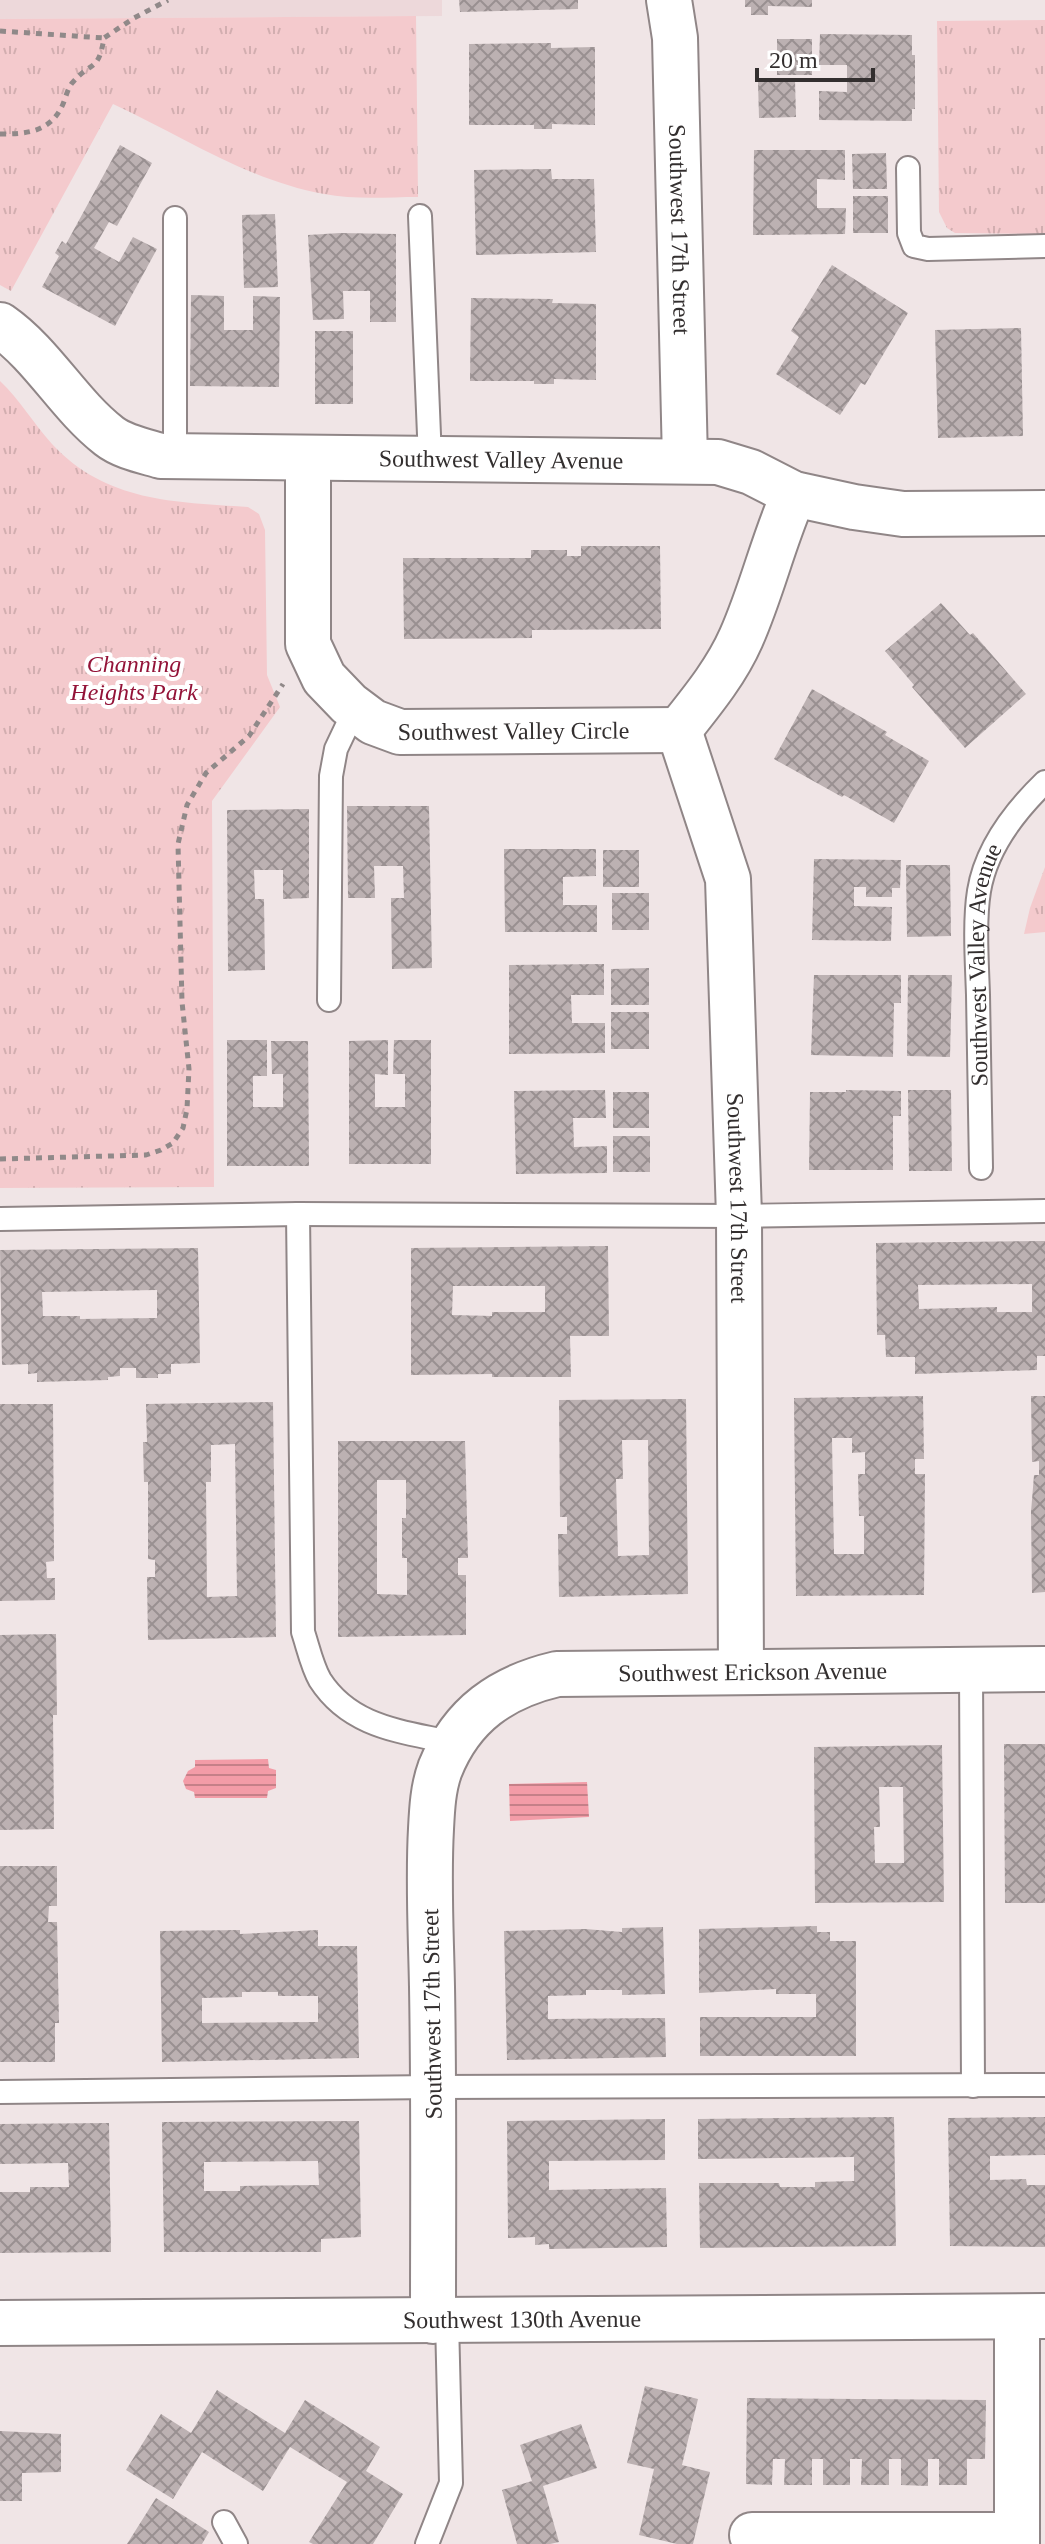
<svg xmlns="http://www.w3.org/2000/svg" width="1045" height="2544" viewBox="0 0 1045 2544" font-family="Georgia,serif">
<defs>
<pattern id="grass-tufts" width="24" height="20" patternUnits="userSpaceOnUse" patternTransform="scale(2)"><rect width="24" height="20" fill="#f4cacd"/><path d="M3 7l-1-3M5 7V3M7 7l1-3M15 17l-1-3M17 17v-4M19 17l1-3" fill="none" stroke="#d2aeb0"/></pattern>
<pattern id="water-rules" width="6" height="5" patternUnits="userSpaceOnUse" patternTransform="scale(2)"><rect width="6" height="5" fill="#f39ca7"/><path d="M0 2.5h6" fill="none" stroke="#c58088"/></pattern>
<pattern id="building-cross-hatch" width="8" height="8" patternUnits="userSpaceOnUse" patternTransform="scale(2)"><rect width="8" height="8" fill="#bcb1b2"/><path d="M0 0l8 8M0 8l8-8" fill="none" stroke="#999091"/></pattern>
</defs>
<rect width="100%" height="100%" fill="#f0e5e6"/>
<path fill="#edd8da" d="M0 0H442V16L0 19Z"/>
<g fill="url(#grass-tufts)">
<path d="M416 16 418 197C388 197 354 200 324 194 249 181 182 136 113 104L11 291 0 285V19Z"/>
<path d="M1045 20V234L955 233 947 228 939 212 937 21Z"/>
<path d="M0 381C20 400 34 424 52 444 106 502 174 502 248 507L259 514 265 530 267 675 280 707 212 801 214 1187 0 1188Z"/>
<path d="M1045 867V932L1024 934 1030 908Z"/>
</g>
<g fill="url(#water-rules)">
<path d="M268 1759 269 1768 276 1770V1788L268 1791 267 1798H195L194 1792 186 1789 183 1781 188 1771 195 1767V1760Z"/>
<path d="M587 1782 589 1817 510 1821 509 1784Z"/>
</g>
<g fill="url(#building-cross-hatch)" fill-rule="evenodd">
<path d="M459 0H578V9L460 12Z"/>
<path d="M745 0H812V7L768 6V15H751V7H745Z"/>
<path d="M820 34 912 35V55H915V109H912V121L819 120V91L847 92V65H819Z"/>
<rect x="777" y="39" width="35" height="36"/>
<path d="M551 43V48L595 47V125L552 124V129H534V125H469V44Z"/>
<path d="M795 80 796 117 759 118 758 81Z"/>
<path d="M120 145 152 163 117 226 109 222 94 248 119 262 133 237 157 249 115 326 42 287 59 256 55 253 62 241 66 244Z"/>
<path d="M754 150H845V180L817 179V208H846L845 234 753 235Z"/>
<path d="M886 153 887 189H853L852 154Z"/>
<path d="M551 169 552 179H594L596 252 476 255 474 170Z"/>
<rect x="853" y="196" width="35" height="37"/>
<path d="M275 214 278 287 244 288 242 215Z"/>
<path d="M340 233 396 234V322H370V291H343L344 319 313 320 308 235Z"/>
<path d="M832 265 908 313 865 385 861 383 840 415 776 374 799 337 791 331Z"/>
<path d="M191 295 224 296V330H253V296L280 297 279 387 190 386Z"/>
<path d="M471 298 553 299 552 303 596 304V380L554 379V384H534V381H470Z"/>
<path d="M1021 328 1023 436 938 438 935 330Z"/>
<rect x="315" y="331" width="38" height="73"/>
<path d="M581 546H660L661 629 532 630V638L404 639 403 558H531V550H567V556H581Z"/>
<path d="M941 603 970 635 973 633 1026 694 965 748 912 687 914 685 885 651Z"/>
<path d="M812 689 887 732 885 735 929 761 894 823 844 795 842 797 774 759Z"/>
<path d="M347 806H429L432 968 392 969 391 898H404L403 866H374L375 898H348Z"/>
<path d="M309 809V898L283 899V870H254L255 899H264L265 970 228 971 227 810Z"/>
<path d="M504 849H596V876L563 877V905H597V932H505Z"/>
<rect x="603" y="850" width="36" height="37"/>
<path d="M814 859 901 860 900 888H892V897H866V887H854V906L892 907 891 941 812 940Z"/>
<path d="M906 865H950L951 936 907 937Z"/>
<rect x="612" y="893" width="37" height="37"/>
<path d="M604 964V995H571L572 1023H605V1053L509 1054V965Z"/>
<path d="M649 968V1005H611V969Z"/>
<path d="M814 975H901V1003H894L893 1057 811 1055Z"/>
<path d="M908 975H952L950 1057 907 1056Z"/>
<rect x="611" y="1012" width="38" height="37"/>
<path d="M227 1040H267V1076H253V1107H283V1074H272L271 1041H308L309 1166H227Z"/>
<path d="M388 1040V1075L375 1074V1107H405V1074H393L394 1040H431V1164H349V1041Z"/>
<path d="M605 1090 606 1118H573L574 1147 607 1146V1173L516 1174 514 1091Z"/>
<path d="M846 1090 901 1091V1116H893V1170H809L810 1092H846Z"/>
<path d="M908 1090H951L952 1171H909Z"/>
<rect x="613" y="1092" width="36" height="36"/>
<rect x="613" y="1136" width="37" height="36"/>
<path d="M1045 1241V1356H1037V1370L915 1374V1357H886L885 1335H877L876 1243ZM1032 1284V1312H997V1307L919 1309 918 1285Z"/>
<path d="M608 1246 609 1336H570L571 1377H492V1374L411 1375V1248ZM453 1286H545V1312H492V1316L452 1315Z"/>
<path d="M198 1248 200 1363 171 1364V1374H158V1378H136V1368H120V1376L108 1377V1380L37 1382V1373L28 1374V1364L2 1365 0 1250ZM157 1290V1318L80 1319V1316H43L42 1292Z"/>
<path d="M923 1396 924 1459H915V1474H925L924 1595 796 1596 794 1398ZM832 1438H852V1453L865 1452V1474H858L859 1516H864V1554H834Z"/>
<path d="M1031 1396H1045V1592L1032 1593 1031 1512 1034 1475H1039V1461L1032 1462Z"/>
<path d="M686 1399 688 1594 559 1597 558 1534H567V1517H560L559 1400ZM622 1440H648L649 1555 618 1556 616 1479H623Z"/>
<path d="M273 1402 276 1637 148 1640 147 1577H155V1560L148 1559V1482H144L143 1442H147L146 1404ZM235 1444 237 1596 207 1597 206 1482H211V1445Z"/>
<path d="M0 1404H53L54 1561 46 1562 47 1578H55V1600L0 1601Z"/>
<path d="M338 1441H465L468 1558H458V1575H466V1635L338 1637ZM377 1480H406V1518H402V1558H407V1595L377 1594Z"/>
<path d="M56 1634 57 1715H53L54 1829 0 1830V1635Z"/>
<path d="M1004 1744H1045V1903H1005Z"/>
<path d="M942 1745 944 1902 815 1903 814 1747ZM879 1787H903L904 1863H875L874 1827H880Z"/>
<path d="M0 1866H57V1906H49L48 1922H57L59 2023H55V2062H0Z"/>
<path d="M817 1926V1932H830V1941H856V2056H700V2017H816V1994H776V1989L699 1993V1929Z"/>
<path d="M663 1927 665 1994 622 1995V1990H586V1995L548 1996V2019L665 2018 666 2057 507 2060 504 1931 585 1929 622 1932V1928Z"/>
<path d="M240 1930V1934L318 1930V1946H357L359 2058 162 2062 160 1931ZM242 1992H278V1996H318V2022L202 2023V1998L242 1997Z"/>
<path d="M894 2117 896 2246 700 2248 699 2183H779L780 2187H815V2182L854 2181V2157L698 2159V2119Z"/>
<path d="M1045 2117V2155L990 2156V2180L1026 2179 1027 2185H1045V2247L950 2246 948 2118Z"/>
<path d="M665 2119V2160L549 2161V2190L666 2188 667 2247 549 2249V2244L535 2245V2237L508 2238 507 2121Z"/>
<path d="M359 2121 361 2237 321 2239V2252H164L162 2122ZM318 2161 319 2185 240 2186V2191H204V2162Z"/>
<path d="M109 2123 111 2252 0 2253V2192H30V2187H69L68 2163 0 2164V2124Z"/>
<path d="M645 2386 698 2399 682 2465 710 2472 693 2544H677L639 2535 654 2469 627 2463Z"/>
<path d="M217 2390 285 2433 305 2400 380 2447 366 2471 403 2494 373 2544H313L309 2542 347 2482 290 2447 263 2491 202 2452 173 2499 126 2470 161 2414 191 2433Z"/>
<path d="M747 2398 986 2400 985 2459H967V2485H939V2459H928V2486L901 2485V2459H889V2485H861L862 2459H850V2485H823V2459H812V2485H784L785 2459H773L772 2485 746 2484Z"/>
<path d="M581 2424 597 2468 543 2486 559 2542 550 2544H517L502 2490 532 2481 520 2445Z"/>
<path d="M0 2431 61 2434V2472L22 2473V2501H0Z"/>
<path d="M156 2498 209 2532 202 2544H127Z"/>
</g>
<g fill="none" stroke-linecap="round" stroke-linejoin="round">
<g stroke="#908687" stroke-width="26">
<g id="service">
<path d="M908 168 909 233 914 246 928 249 1045 246"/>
<path d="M420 216 430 459"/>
<path d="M175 218V456"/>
<path d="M329 1000 331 776 336 749 355 709"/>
<path id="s1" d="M981 1168C980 1110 979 1053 978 995 977 964 974 922 979 891 986 848 1015 811 1045 782"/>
<path d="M298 1214 303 1632C308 1647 312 1666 320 1680 351 1728 402 1731 453 1743"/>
<path d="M0 1219 298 1214 739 1216 1045 1211"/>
<path d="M971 1670 973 2086"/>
<path d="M0 2092 434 2087 1045 2085"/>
<path d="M224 2522 236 2544"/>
<path d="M427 2544 451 2483 447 2321"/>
</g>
</g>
<g stroke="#908687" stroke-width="48">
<g id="minor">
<path id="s2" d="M669 0 675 38 685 461"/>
<path id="s3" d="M0 325C43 355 68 404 109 436 123 447 144 451 161 456L718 462 751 472 794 494 854 507 903 514 1045 513"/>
<path id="s4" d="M308 458V644L324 678 349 704 373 722 400 732 679 730"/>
<path id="s5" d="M679 730 728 879 739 1216 741 1672"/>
<path d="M679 730C702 701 726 672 741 638 762 591 773 541 794 494"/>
<path d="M1017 2317V2544"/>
<path id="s6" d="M433 2321C433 2209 434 2098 432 1987 431 1934 428 1881 431 1829 432 1809 433 1788 440 1769 462 1714 502 1687 557 1674L1045 1669"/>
<path id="s7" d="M0 2323 1045 2316"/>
<path d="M752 2535H1017"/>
</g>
</g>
<g stroke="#908989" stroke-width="5" stroke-dasharray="6 6" stroke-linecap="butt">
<path d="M0 31 104 38"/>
<path d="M0 134C27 134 51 132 63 104 66 97 68 87 73 82 92 60 98 73 104 38L134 18 168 0"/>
<path d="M0 1159 146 1155 161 1150 173 1143 183 1128 187 1109 189 1069 182 1002 178 844 187 805 206 773 249 736 283 684"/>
</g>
<use href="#service" stroke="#fff" stroke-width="22"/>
<use href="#minor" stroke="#fff" stroke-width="44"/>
</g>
<g text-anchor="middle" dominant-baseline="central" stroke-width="8" stroke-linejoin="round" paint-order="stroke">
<g font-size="24" fill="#332f2f" stroke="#fff">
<text stroke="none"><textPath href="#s2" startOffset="230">Southwest 17th Street</textPath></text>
<text stroke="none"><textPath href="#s3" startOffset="552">Southwest Valley Avenue</textPath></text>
<text stroke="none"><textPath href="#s4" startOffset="432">Southwest Valley Circle</textPath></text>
<text stroke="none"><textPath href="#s1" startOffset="204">Southwest Valley Avenue</textPath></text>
<text stroke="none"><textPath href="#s5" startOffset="476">Southwest 17th Street</textPath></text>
<text stroke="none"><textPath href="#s6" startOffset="906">Southwest Erickson Avenue</textPath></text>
<text transform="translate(432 2014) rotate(-91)">Southwest 17th Street</text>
<text stroke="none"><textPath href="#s7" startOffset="522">Southwest 130th Avenue</textPath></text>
</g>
<g font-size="24" font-style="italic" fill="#931338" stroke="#fff">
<text x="134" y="664">Channing<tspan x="134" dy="28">Heights Park</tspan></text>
</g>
</g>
<path d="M757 68v12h116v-12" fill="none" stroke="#332f2f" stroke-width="4"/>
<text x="769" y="68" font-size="24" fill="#332f2f" stroke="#ffffff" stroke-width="6" paint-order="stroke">20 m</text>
</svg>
